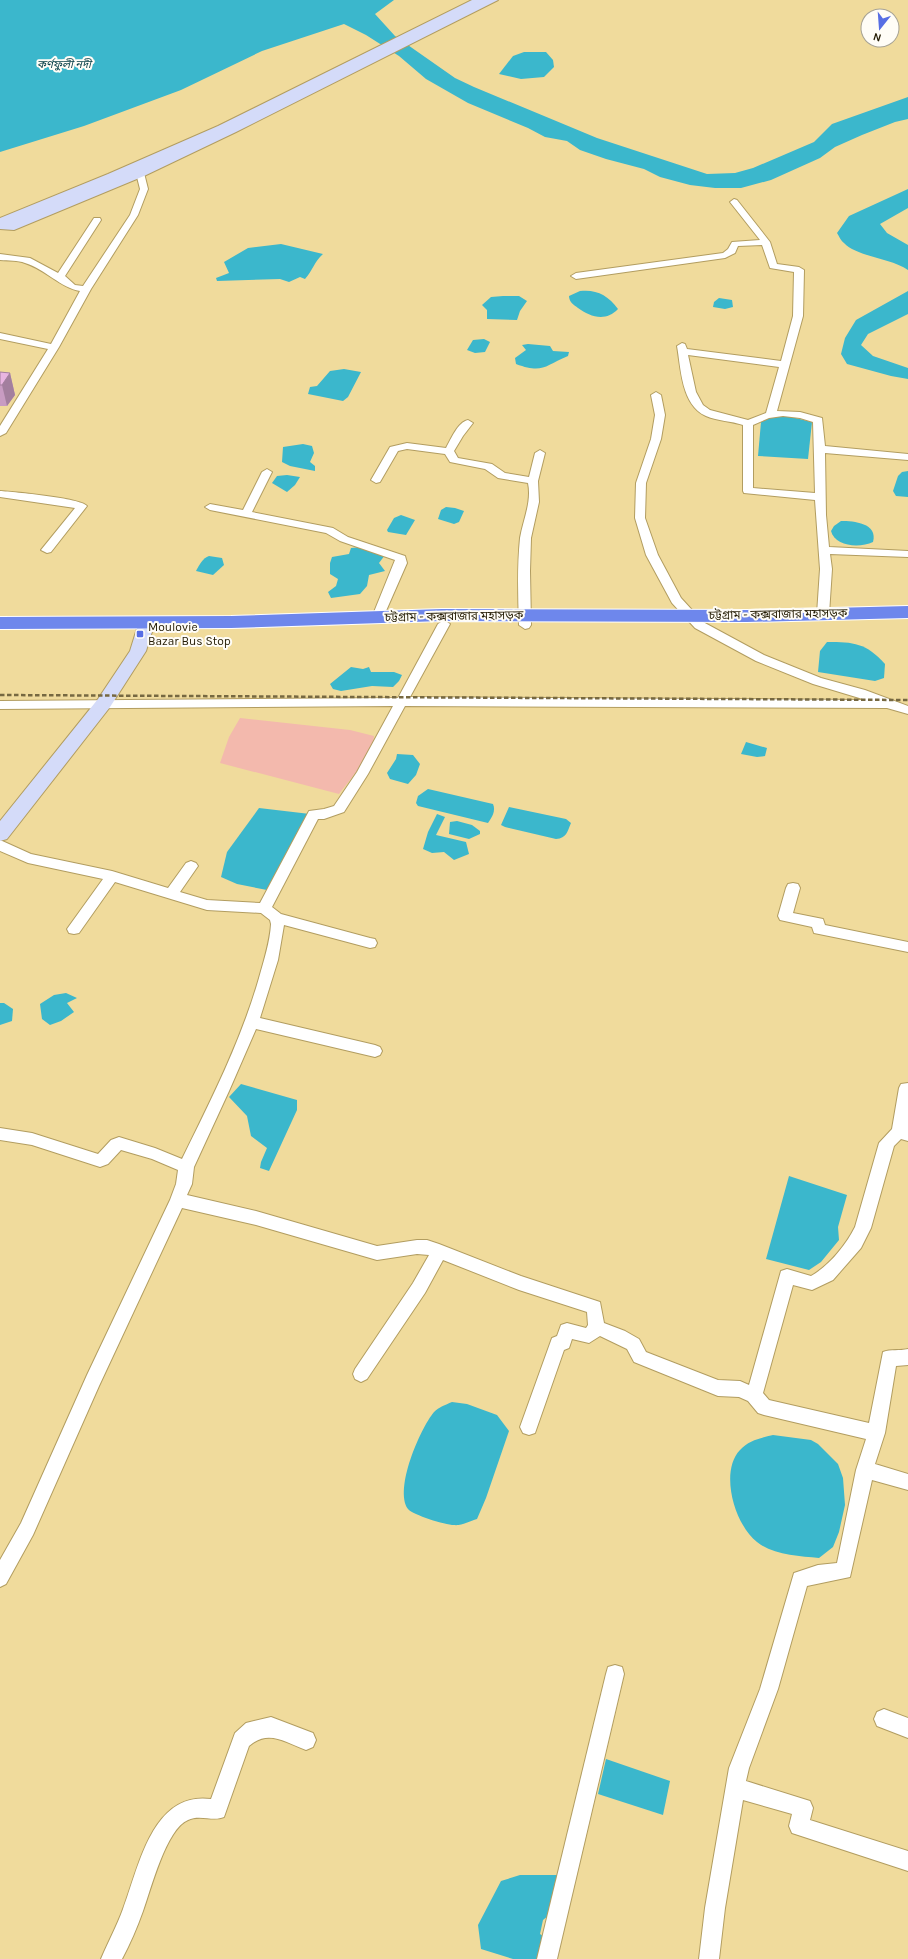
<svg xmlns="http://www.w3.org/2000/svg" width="908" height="1959" viewBox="0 0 908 1959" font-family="Karla,'Noto Sans Bengali',sans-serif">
<rect width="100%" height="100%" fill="#f0db9c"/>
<path fill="#f3b9ad" d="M240 718 350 730 374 736C373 753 350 780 339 794L220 763 229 737Z"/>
<g fill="#3bb7cc">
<path d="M0 0H394L375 14 395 36 455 78 474 87 597 138 707 174 735 173 753 168 814 142 832 124 908 97V119L895 122 862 135 835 147 820 158 771 180 741 188H715L690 185 660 177 644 169 606 159 580 150 567 141 545 137 528 128 468 103 426 79 399 56 366 35 344 24 262 51 181 90 84 126 0 152Z"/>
<path d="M524 52H546L553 60 554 67 544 77 521 79 499 74 513 56Z"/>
<path d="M908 189V208L880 224 887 233 908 245V270C891 258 857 257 844 243 841 241 839 236 837 233L849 216Z"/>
<path d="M281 244 323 254C314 262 313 270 305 279L300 277 289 282 280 279 217 281 216 278 229 273 224 262 248 248Z"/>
<path d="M580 291C596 289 608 295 618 309 606 322 590 317 578 308 574 305 569 302 569 296Z"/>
<path d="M908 291V314L868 334 861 345 873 356 908 368V379L891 376 847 364 841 354 845 338 856 320Z"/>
<path d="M503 296H519L527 301 520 311 517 320 487 319V310L482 305 491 297Z"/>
<path d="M719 298 732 300 733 307 725 309 713 307 714 302Z"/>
<path d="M484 339 490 342 485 352 475 353 467 350 473 340Z"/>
<path d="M528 344 550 346 553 351 569 352 568 356C544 366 543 374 516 364L515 358 526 350 522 345Z"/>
<path d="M344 369 361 372 348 397 343 401 308 394 310 387 317 386 330 371Z"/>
<path d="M768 416H787L812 422 808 459 758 456 761 422Z"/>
<path d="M303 444 312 446 314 453 310 462 315 466V471L290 466 282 462 283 447Z"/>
<path d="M908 471V497L896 496 893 491 898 476 902 472Z"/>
<path d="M287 475 300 477 295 485 287 492 272 483 277 476Z"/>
<path d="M446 507 455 508 464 511 459 522 454 524 438 519 441 510Z"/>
<path d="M401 515 415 520 406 535 388 532 387 530 394 518Z"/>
<path d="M841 521C854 521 878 523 873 542 860 548 835 547 831 531L834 526Z"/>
<path d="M362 547 385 555 379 563 385 571 369 575 367 586 360 594 331 598 328 592 336 586 338 579 330 574V563L332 557 349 554 351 548Z"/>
<path d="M209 556 222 558 224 565 213 575 196 571C199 565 203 558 209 556Z"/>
<path d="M827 642C854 642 866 643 885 664L884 678 875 681 818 672 820 651Z"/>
<path d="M351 667 363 669 369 667 371 672H394L402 675 399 681 393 687 372 686 341 691 333 689 330 684Z"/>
<path d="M746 742 767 748 765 756 757 757 741 754Z"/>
<path d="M397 754 413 755 420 764 416 775 408 784 390 779 387 773 396 759Z"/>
<path d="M428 789 493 804C496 811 492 817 488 823L418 806 416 803 418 796Z"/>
<path d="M509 807 566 819 571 823C567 832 567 838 556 839L505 827 501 825Z"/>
<path d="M259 808 310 814 267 890 237 884 221 877 227 852Z"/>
<path d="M437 814 445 817 436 835 466 842 469 854 454 860 444 852 432 853 423 849 428 832Z"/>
<path d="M457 821 472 825 480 831V834L469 839 449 834 450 822Z"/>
<path d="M66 993 77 998 67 1003 74 1012 61 1021 50 1025 42 1019 40 1004 54 995Z"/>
<path d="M0 1003H4L13 1009 12 1021 0 1025Z"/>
<path d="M241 1084 297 1100V1110L269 1171 260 1168 261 1162 267 1148 251 1136 247 1116 229 1097Z"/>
<path d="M789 1176 847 1195 838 1227 839 1240 821 1262 809 1270 766 1259Z"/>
<path d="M452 1402 467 1404 497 1415 509 1431 486 1498 477 1519C470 1521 461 1526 454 1525 445 1525 413 1515 408 1509 394 1489 420 1429 434 1412 439 1407 445 1405 452 1402Z"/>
<path d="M773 1435 811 1440 818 1444 838 1464 843 1478 845 1505 839 1532 833 1547 819 1558C799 1556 773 1555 757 1542 735 1525 719 1472 740 1450 749 1440 761 1438 773 1435Z"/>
<path d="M606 1759 670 1781 663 1815 598 1794Z"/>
<path d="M520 1875H559L549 1915 543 1920 540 1934 546 1938 537 1959H513L481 1949 478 1925 501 1881Z"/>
</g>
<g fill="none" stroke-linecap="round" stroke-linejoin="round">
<g stroke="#b29d60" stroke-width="2">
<g id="street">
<path d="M140 170 144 173 148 189 138 215 91 289 59 347 6 433 0 436V426L48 349 0 339V333L51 344 80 291C61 288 45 269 25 263 18 260 8 261 0 260V254L30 258 58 273 94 218H100L101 220 65 276 75 285 83 286 130 215 140 189 136 173Z"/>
<path d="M734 199 737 200 770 242 777 264 799 267 804 270 803 316 777 411 800 412 822 418 825 446 908 454V460L825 453 826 515 829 547 908 551V557L830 554 832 569 829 614 823 618 817 614 820 569 815 500 744 493 743 491V425C731 421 718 421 706 416 681 405 681 368 677 346L682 343 685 344 687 349 781 361 793 316 794 272 770 268 762 245 738 246 735 253 725 258 576 279 571 276 576 273 723 253 728 249 732 242 760 240 730 202ZM688 355 779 367 766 413 748 420 710 410 703 405 696 392ZM783 416 800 418 813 422 815 493 753 488V425L769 418Z"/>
<path d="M656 392 661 395 665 415 661 439 646 483 645 518 658 555 681 598 703 622 764 655 821 678 865 690 908 706V714L887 708 405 706 368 774 344 812 324 819H318L272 907 281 914 370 938 375 939 377 943 375 947 370 948 284 925 278 960 260 1018 375 1045 380 1047 382 1051 380 1055 375 1057 256 1029 229 1091 194 1167 192 1184 187 1195 256 1211 377 1246 417 1240H427L439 1244 521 1276 600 1302 604 1323 625 1331 639 1339 646 1352 718 1380 740 1381 749 1385 781 1271 787 1269 811 1276C829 1266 846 1245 855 1227L879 1143 892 1129 899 1088 901 1084 908 1083V1141L901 1139 894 1146 871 1228 861 1248 833 1280 812 1290 793 1285 763 1393 769 1400 869 1423 883 1352C891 1349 899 1351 908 1349V1365L896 1366 885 1433 875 1464 908 1474V1490L872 1480 850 1577 807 1586 778 1689 749 1768 746 1781 810 1801 813 1808 810 1820 908 1851V1871L792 1833 789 1826 792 1814 743 1800 725 1908 719 1959H699L705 1908 729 1768 760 1689 794 1573 818 1565 837 1563 856 1470 866 1439 764 1415 758 1413 748 1401 739 1397 718 1396 634 1362 627 1349 600 1336 589 1343 572 1339 569 1348 564 1350 535 1433 529 1435 523 1433 520 1427 552 1338 557 1336 561 1325 567 1323 586 1328 588 1325 587 1312 519 1290 443 1260 425 1293 367 1379 361 1382 355 1379 353 1374 355 1369 413 1283 429 1255 417 1254 377 1260 256 1225 182 1208 99 1386 33 1535 6 1584 0 1587V1560L21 1523 87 1375 170 1200 176 1184 178 1170 152 1159 121 1150 108 1164 100 1167 32 1145 0 1140V1128L32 1133 98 1154 111 1140 119 1137 155 1148 182 1159C211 1100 241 1041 259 978 264 960 270 942 271 924L270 920 261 913 207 910 115 882 79 933 74 934 69 933 67 929 103 879 28 863 0 851V840L31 854 112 871 168 888 186 863 191 861 196 863 198 866 180 892 207 900 260 903 309 811 324 809 334 806 357 772 393 706 0 709V701L398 698 438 624 444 620 450 624 410 697 866 700 813 684 756 661 695 628 672 603 646 555 635 518 636 483 651 439 655 415 651 395Z"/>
<path d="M468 420 473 423 463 436 454 451 458 458 492 464 505 473 529 477 535 453 540 450 545 453 538 481 539 502 531 538 530 571 531 625 529 628 525 629 519 625C518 596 517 567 520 538 523 520 532 502 528 483L498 478 485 469 450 462 445 454 407 449 398 451 380 482 376 483 371 480 390 447 407 443 446 448C451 439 458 422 468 420Z"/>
<path d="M267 469 272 472 252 512 333 528 348 537 405 556 407 563 382 620 378 621 372 617 395 560 340 541 326 533 210 510 205 507 210 504 243 510 262 472Z"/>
<path d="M0 491C14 492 81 498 87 506L51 552 47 553 41 550 75 508 0 497Z"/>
<path d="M793 883 798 884 800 888 793 913 823 919 825 925 908 942V952L819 934 814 933 812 927 780 920 778 916 786 888 788 884Z"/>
<path d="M615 1665 622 1667 624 1674 557 1959H537L606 1674 608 1667Z"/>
<path d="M884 1709 908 1718V1738L877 1726 874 1719 877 1712Z"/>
<path d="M271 1717 313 1733 316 1740 313 1747 306 1750C285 1742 268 1729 249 1746L224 1817C213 1822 200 1814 188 1820 166 1829 151 1889 143 1911 137 1928 130 1944 122 1959H101C108 1942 117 1926 123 1909 139 1867 152 1791 211 1799L235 1733 246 1723Z"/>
</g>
</g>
<g stroke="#b29d60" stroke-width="2">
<g id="secondary">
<path d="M472 0H498L236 132 144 176 14 230 0 229V218L108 174 218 126Z"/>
<path d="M147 617 153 618 155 622 146 651 110 707 7 839 0 841V821L98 699 130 651 139 622 141 618Z"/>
</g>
</g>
<g stroke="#fff" stroke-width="2">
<path id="highway" d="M908 606V618L747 622 442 621 231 628 0 629V617L231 616 442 609 747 610Z"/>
</g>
<use href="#street" fill="#fff" fill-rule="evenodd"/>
<use href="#secondary" fill="#d4dbf9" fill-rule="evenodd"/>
<use href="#highway" fill="#6e87ec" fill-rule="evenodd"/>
<path stroke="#766841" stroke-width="2.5" stroke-dasharray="4.5 2.5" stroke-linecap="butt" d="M0 695 908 700"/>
</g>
<path fill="#c89cc2" d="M0 372 10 373 15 395 7 406H0Z"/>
<path fill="#a37f9e" d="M10 373 15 395 7 406 2 385Z"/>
<path fill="#e9b5e1" stroke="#a37f9e" d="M0 372 10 373 2 385H0Z"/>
<rect fill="#576ee4" stroke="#fffdf7" stroke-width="1.5" x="136" y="630" width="8" height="8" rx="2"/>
<g text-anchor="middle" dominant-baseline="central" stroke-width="4" stroke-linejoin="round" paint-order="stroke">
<g font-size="11" font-style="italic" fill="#003942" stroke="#fffdf7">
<text x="64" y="64">কর্ণফুলী নদী</text>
</g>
<g font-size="12" fill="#231b03" stroke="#fffdf7">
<text transform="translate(778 614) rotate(-1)">চট্টগ্রাম - কক্সবাজার মহাসড়ক</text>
<text transform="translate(454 616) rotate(-1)">চট্টগ্রাম - কক্সবাজার মহাসড়ক</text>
</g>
<g font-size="12" fill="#231b03" stroke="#fffdf7" text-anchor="start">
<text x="148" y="627">Moulovie<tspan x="148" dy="14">Bazar Bus Stop</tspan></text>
</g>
</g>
<g transform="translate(880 28) rotate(197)"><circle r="19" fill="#fffdf7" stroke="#a7a395"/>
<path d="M0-3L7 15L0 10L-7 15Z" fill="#576ee4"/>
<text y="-6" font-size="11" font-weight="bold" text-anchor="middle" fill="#231b03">N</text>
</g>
</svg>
